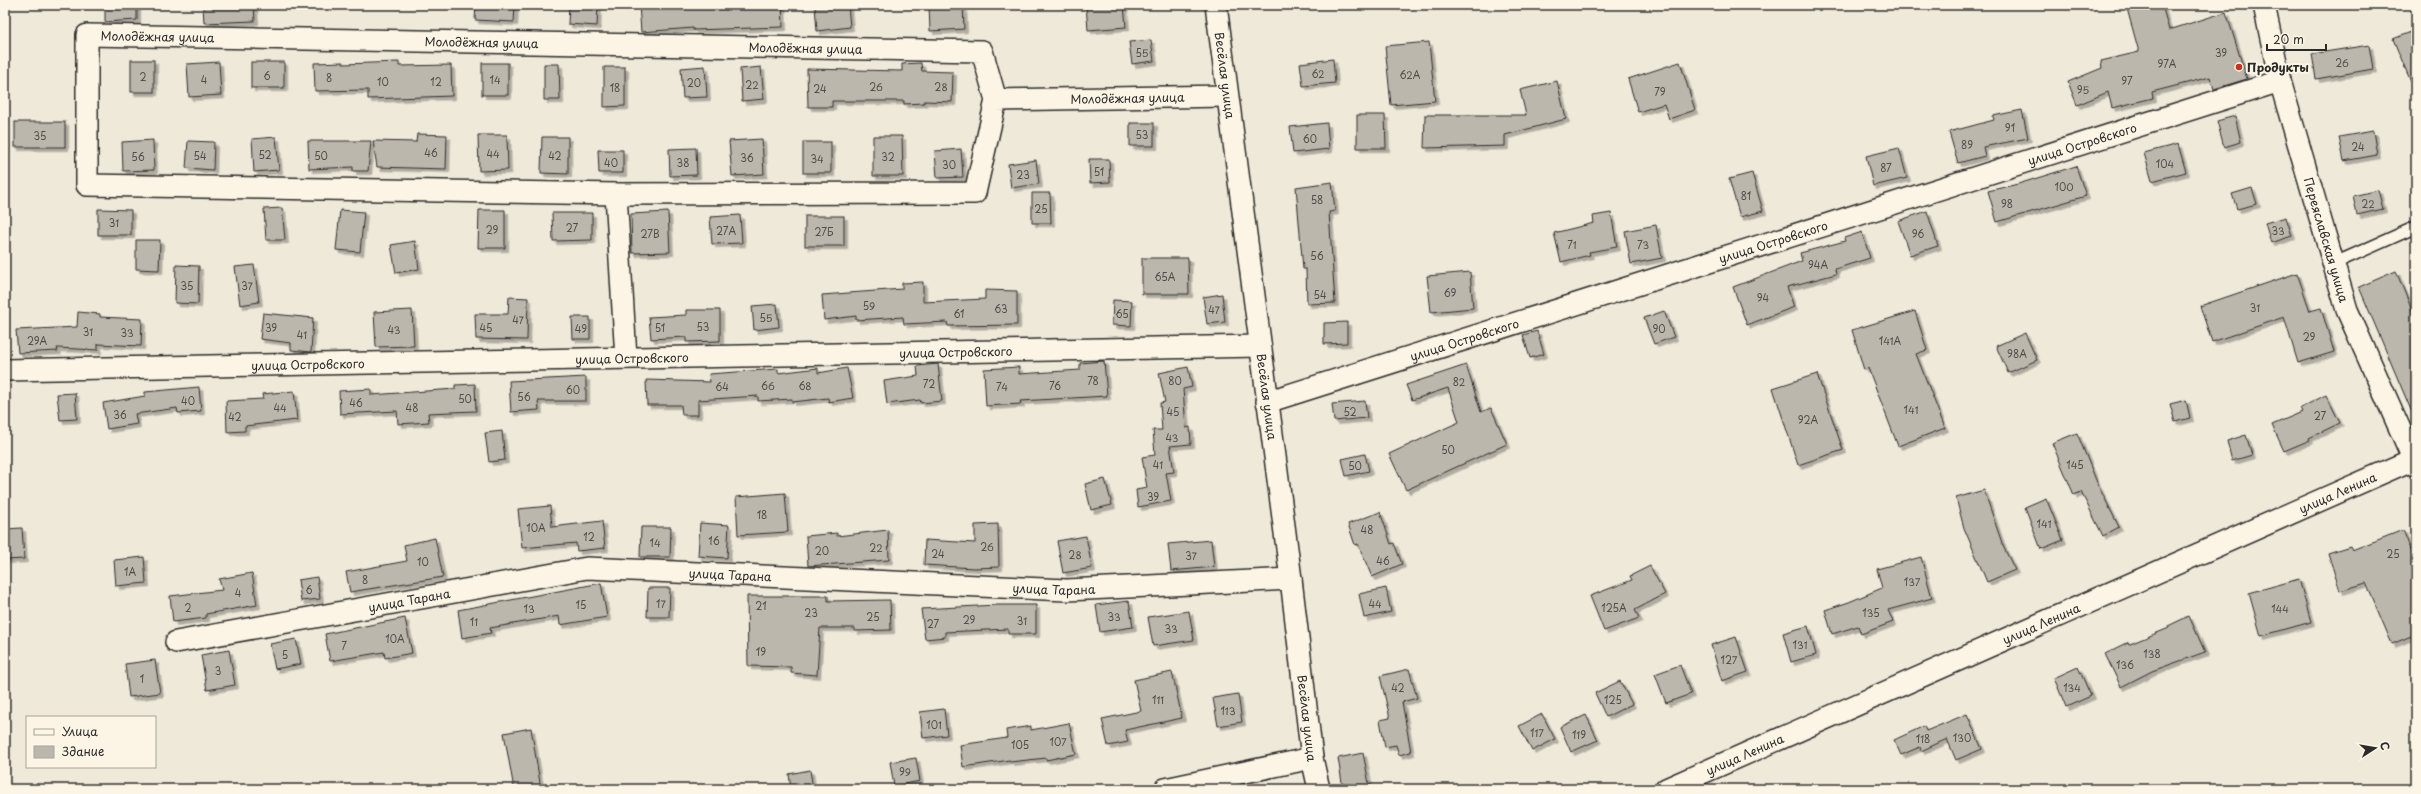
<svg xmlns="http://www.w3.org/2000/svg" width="2421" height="794" viewBox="0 0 2421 794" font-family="'Playpen Sans',sans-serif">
<defs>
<filter id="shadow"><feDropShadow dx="3.5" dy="3.5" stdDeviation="0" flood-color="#0004"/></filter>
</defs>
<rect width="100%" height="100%" fill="#efe9da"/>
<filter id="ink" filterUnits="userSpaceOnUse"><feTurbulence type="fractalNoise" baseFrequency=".025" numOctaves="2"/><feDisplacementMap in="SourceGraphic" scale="8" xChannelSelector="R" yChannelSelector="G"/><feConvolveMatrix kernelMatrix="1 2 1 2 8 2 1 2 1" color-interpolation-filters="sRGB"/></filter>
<g filter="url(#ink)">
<g fill="#bcb7ac" stroke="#2b2b2b" filter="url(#shadow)">
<path d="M105 5H137V20L105 22Z"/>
<path d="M203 5H254L255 21 204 23Z"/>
<path d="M476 5H515L514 22 475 20Z"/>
<path d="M569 5H598L597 26 568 24Z"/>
<path d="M639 5H782L783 27 693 30V28L641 32Z"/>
<path d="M848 5 850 27 817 31 815 6Z"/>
<path d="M929 5H963L964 29 930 31Z"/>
<path d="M1086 5H1124L1126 27 1088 30Z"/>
<path d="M2126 5H2162L2169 30 2226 12 2247 79 2214 89 2210 77 2152 92 2153 98 2112 108 2108 92 2077 105 2068 82 2102 68 2101 61 2139 52Z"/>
<path d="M2416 30V94L2393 39Z"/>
<path d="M1151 40 1154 61 1132 64 1129 42Z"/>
<path d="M1429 42 1435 101 1391 105 1385 46Z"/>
<path d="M2369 45 2373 69 2316 79 2312 54Z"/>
<path d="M1333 59 1335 83 1303 86 1300 63Z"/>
<rect x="131" y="60" width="23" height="32"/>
<path d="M219 62 221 95 189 97 187 64Z"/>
<rect x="251" y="62" width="33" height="26"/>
<path d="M343 62V64L399 62V66L451 65 452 96 368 99V90L315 91 314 63Z"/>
<path d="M1680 62 1695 110 1669 119 1664 104 1638 112 1628 79Z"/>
<rect x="482" y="63" width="26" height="32"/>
<path d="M921 63 922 71 953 72 952 102 924 101V103L904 104V101H832V107H808L807 69 902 71V64Z"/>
<path d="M544 64H559L560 100H544Z"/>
<path d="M705 66 707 97 683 98 681 68Z"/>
<path d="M604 67H625V106L604 107Z"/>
<path d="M761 67 764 99 742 101 740 69Z"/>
<path d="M1557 81 1566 119 1505 135V146L1424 148 1425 115H1526L1520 90Z"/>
<path d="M2022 110 2028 138 1983 147 1985 156 1958 163 1949 132 1994 120 1993 116Z"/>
<path d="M1357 115H1385L1386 148H1357Z"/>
<path d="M2235 116 2241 142 2224 147 2217 121Z"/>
<rect x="15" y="122" width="50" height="25"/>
<rect x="1130" y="123" width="24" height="23"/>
<path d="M1327 123 1329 149 1293 153 1290 127Z"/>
<path d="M2373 131 2377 155 2344 161 2339 137Z"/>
<path d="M417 134 447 135 446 169 377 167 373 141 416 142Z"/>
<path d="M478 135H507L508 170 479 171Z"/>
<path d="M873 136H902L903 176H873Z"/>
<path d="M276 137 279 170 254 172 252 139Z"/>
<path d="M542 137H568V174L541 173Z"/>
<path d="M762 139 764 174 732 176 729 141Z"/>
<path d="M153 140 154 170 123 171 122 142Z"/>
<path d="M188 141 214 142 213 170 186 168Z"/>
<path d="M308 141H371L368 171H353V167L309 169Z"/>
<rect x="803" y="142" width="28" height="31"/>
<path d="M2178 144 2186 172 2152 181 2144 153Z"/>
<path d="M696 148 697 175 670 176 669 149Z"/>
<path d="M1899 148 1907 178 1873 186 1866 156Z"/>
<path d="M961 149 963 177 937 178 935 151Z"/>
<path d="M598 150H623V173H599Z"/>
<path d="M1089 159H1109L1110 182 1090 183Z"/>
<path d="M1036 160 1039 184 1011 188 1008 164Z"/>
<path d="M2076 166 2086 196 1997 222 1988 191 2018 184Z"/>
<path d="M1752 173 1763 211 1740 217 1729 179Z"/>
<path d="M1332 182 1335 211 1329 212 1335 303 1307 304 1306 269H1303L1296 187Z"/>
<path d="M2252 188 2257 204 2237 209 2232 194Z"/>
<path d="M2378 190 2383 209 2357 215 2353 196Z"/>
<path d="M1032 193H1050L1051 223H1032Z"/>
<path d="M282 208 285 240H266L264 209Z"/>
<path d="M98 209 131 210V235H98Z"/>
<path d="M340 210 364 212 360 252 336 250Z"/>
<path d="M479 210H505V248H478Z"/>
<path d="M1927 211 1938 246 1910 255 1898 221Z"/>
<path d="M668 212 670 252 632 253 631 214Z"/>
<path d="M552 213H592V240L553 241Z"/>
<path d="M1611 213 1617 247 1589 252 1590 255 1561 262 1554 233 1594 223 1593 216Z"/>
<path d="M740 215 742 243 712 244 710 217Z"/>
<rect x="805" y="216" width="39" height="30"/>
<path d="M2286 217 2292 236 2271 243 2265 223Z"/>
<path d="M1656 225 1662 258 1631 264 1625 231Z"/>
<path d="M1862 232 1870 258 1835 269 1836 274 1787 287 1794 307 1747 325 1733 287 1802 261 1800 253 1845 241 1844 238Z"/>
<path d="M136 240H160L159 270 136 269Z"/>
<path d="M415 241 419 269 396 273 391 245Z"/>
<path d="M1142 258H1188L1189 294H1142Z"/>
<path d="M176 265 199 266 198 304 175 303Z"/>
<path d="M254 265 259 302 240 305 235 267Z"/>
<path d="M2396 271 2416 320V422L2359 287Z"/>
<path d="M1470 272 1473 308 1431 312 1427 276Z"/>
<path d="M2297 273 2310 311 2321 308 2334 352 2298 363 2284 317 2212 342 2200 306Z"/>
<path d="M923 282V302L985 299V290L1017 291V325L948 326 947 322 904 324 903 317 856 320V316L824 320 822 295 902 289V283Z"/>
<path d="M1222 294 1225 322 1207 324 1203 297Z"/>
<path d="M509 297 528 298 527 340 476 339 475 314H508Z"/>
<path d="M1113 300 1132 301 1131 326 1112 325Z"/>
<path d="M777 304 779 327 754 330 752 306Z"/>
<path d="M412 310 414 346 376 347 374 312Z"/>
<path d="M686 310H720V341L686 342V337L651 339 649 317 686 315Z"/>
<path d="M1664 311 1674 337 1654 344 1644 318Z"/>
<path d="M1915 311 1927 350 1916 354 1945 428 1898 446 1868 368 1864 370 1852 330Z"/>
<path d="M78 312 100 314V317L142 319 141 346 98 344V350L57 348 58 351 18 353 16 330 77 327Z"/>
<path d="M263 313 313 318 311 352 291 350V343L260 339Z"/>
<path d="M572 317H590V339H573Z"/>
<path d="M1347 322V343L1324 344V323Z"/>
<path d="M1537 331 1544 354 1530 358 1523 335Z"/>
<path d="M2025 333 2037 360 2008 373 1996 346Z"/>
<path d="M1104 361 1107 396 1020 401 1021 404 986 406 984 369 1019 367V374L1080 370V363Z"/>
<path d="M938 364 942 401 921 403 920 400 887 404 884 381 918 376 917 366Z"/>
<path d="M1466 365 1481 412 1491 408 1507 444 1406 490 1389 454 1459 422 1448 388 1412 400 1406 385Z"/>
<path d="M1188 367 1192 387 1183 389 1186 428 1190 427 1191 444 1170 446 1174 472 1166 473 1171 501 1138 507 1136 490 1147 488 1142 457 1155 455 1153 430H1162L1160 403 1165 402 1159 373Z"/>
<path d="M818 368V373L847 368 853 398 829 402 828 398 792 402V399L758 401V396L698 400V415H682L681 405H647L646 380 710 382 709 374 778 369V373Z"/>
<path d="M1817 374 1843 450 1798 465 1773 388Z"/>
<path d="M586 377V401H538L539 410 511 412 509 381Z"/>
<path d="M475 384 476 411 428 413 429 422 398 424 397 411 340 414 339 391 371 389V395L455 389V385Z"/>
<path d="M199 387 201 411 178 413 177 408 135 414 137 424 107 429 103 403 145 396V392Z"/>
<path d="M294 391 297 420 245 426V431L227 432 226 401 263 399 262 394Z"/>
<path d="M75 393 77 419 60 420 57 394Z"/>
<path d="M2326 395 2340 423 2309 438 2310 440 2284 451 2272 425 2302 412 2300 408Z"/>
<path d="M2186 400 2190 418 2175 422 2170 404Z"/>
<path d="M1365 401 1367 418 1334 421 1332 404Z"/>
<path d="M502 431 505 460 489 462 485 433Z"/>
<path d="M2077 433 2098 485 2119 527 2103 536 2081 492 2074 495 2052 443Z"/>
<path d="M2246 435 2252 455 2232 461 2227 441Z"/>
<path d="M1365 454 1369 471 1346 476 1342 459Z"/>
<path d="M1105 479 1112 505 1091 510 1085 484Z"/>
<path d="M1984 490 2003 546 2015 570 1987 582 1964 528 1956 498Z"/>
<path d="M785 493 788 532 738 535 736 497Z"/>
<path d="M2046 498 2063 540 2041 549 2025 507Z"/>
<path d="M550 506 552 527 602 521 605 548 577 551 576 543 522 548 518 509Z"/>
<path d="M1380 512 1391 544 1394 543 1402 564 1372 577 1358 544 1355 545 1348 524Z"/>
<path d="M700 523 729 525 727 558 698 556Z"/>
<path d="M998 524 999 567 974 568 924 565 925 540 975 543V525Z"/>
<path d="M641 527H671L670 557H640Z"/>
<path d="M22 528 24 559 5 560V529Z"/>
<path d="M888 530 889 560 808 566 806 536 837 533V536Z"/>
<path d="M2403 530 2416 563V634L2392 644 2366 583 2340 591 2328 553 2350 546 2352 550Z"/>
<path d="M1086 536 1092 568 1063 573 1057 541Z"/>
<path d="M435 538 443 577 350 592 346 572 407 561 404 545Z"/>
<path d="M1211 540 1214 567 1171 571 1168 544Z"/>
<path d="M144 557 146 583 116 586 114 560Z"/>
<path d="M1921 557 1932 598 1888 610 1893 622 1861 634 1858 626 1832 634 1825 610 1849 602 1882 588 1877 569Z"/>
<path d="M1650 566 1665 594 1635 610 1639 618 1604 631 1590 596 1632 580 1630 576Z"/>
<path d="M252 573 257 605 206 614V618L173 622 170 596 222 590 219 579Z"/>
<path d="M317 577 320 599 301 601 298 580Z"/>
<path d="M2299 579 2311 622 2261 636 2249 593Z"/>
<path d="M601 583 607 617 560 625 559 616 490 628 491 633 462 638 458 610Z"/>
<path d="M648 588H670L669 617H647Z"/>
<path d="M1386 588 1391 612 1364 618 1359 594Z"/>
<path d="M747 596H828V601L890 600 891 630 855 631V628H820L817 675 791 673V667L748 666Z"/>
<path d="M1129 601 1133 627 1100 632 1096 605Z"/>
<path d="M997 605H1036V634H1008V629L945 632V637L925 639 921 609Z"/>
<path d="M1189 611 1194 640 1153 646 1148 617Z"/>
<path d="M2189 616 2205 652 2152 671 2121 687 2105 654 2129 642 2130 644 2169 628 2168 626Z"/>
<path d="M405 618 412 653 385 658 384 652 330 661 325 634Z"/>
<path d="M1808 626 1816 655 1791 662 1783 633Z"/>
<path d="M1736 637 1748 672 1722 681 1711 645Z"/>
<path d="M296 639 301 664 275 669 270 644Z"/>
<path d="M229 650 235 685 207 690 201 655Z"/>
<path d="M155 660 160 693 129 697 125 664Z"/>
<path d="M1680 665 1691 694 1666 703 1655 674Z"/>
<path d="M2078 667 2091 696 2066 707 2054 678Z"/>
<path d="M1409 669 1417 698 1402 702 1411 752 1399 755 1396 745 1385 747 1380 720 1390 718 1380 676Z"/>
<path d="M1172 672 1182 718 1125 730 1128 742 1108 746 1102 719 1141 711 1134 680Z"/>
<path d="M1620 681 1632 704 1606 717 1595 693Z"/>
<path d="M1238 694 1242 722 1218 726 1213 698Z"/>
<path d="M944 709 947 735 923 738 920 712Z"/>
<path d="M1542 714 1555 739 1532 751 1519 726Z"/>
<path d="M1967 714 1982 749 1956 760 1947 739 1921 751 1920 747 1901 755 1894 740 1924 726 1926 731Z"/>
<path d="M1586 715 1598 740 1571 752 1560 727Z"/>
<path d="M1069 723 1076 754 1046 760V758L1010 762V760L963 767 960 745 1007 738 1006 730 1031 726V730Z"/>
<path d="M531 728 541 789H514L504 733Z"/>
<path d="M1363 753 1370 789H1343L1338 758Z"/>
<path d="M916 758 920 781 894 786 890 762Z"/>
<path d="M810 770 813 789H791L789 774Z"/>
</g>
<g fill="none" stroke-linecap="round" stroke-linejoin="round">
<g stroke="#2b2b2b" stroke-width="14">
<path id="lane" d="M2335 263 2416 227"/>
</g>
<g stroke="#2b2b2b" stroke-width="24">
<g id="street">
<path id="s1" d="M1216 5 1291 579 1312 758 1319 789"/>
<path id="s2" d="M2264 5 2280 81 2347 310 2416 465"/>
<path id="s3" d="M996 100 975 193 616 194 87 185V35L982 51 996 100 1226 96"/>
<path d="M616 194 626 358"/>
<path id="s4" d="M5 370 1260 346"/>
<path id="s5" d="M1267 402 2280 81"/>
<path id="s6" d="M176 642 587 568 1067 590 1291 579"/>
<path d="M1165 789 1312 758"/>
<path id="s7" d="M1666 789 2416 458"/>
</g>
</g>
<use href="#lane" stroke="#fcf5e5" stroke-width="11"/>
<use href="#street" stroke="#fcf5e5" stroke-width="21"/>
</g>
</g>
<circle fill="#c8321e" stroke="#fcf5e5" stroke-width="1.5" cx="2239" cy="67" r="4"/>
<g text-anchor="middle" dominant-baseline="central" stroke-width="4" stroke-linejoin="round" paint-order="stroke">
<g font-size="10" fill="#4f4e4b">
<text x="1142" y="52">55</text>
<text x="2221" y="52">39</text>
<text x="2342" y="62">26</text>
<text x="2167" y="63">97А</text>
<text x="1318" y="73">62</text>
<text x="1410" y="74">62А</text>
<text x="267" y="75">6</text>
<text x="143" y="76">2</text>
<text x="329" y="77">8</text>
<text x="204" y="79">4</text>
<text x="495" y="79">14</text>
<text x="2127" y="80">97</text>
<text x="383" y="81">10</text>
<text x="436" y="81">12</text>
<text x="694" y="82">20</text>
<text x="752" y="84">22</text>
<text x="876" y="86">26</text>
<text x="941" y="86">28</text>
<text x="615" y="87">18</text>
<text x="820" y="88">24</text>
<text x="2083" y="89">95</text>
<text x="1660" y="91">79</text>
<text x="2010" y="127">91</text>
<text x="1142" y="134">53</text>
<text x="40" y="135">35</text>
<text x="1310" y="138">60</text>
<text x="1967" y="144">89</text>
<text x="2358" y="146">24</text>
<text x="431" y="152">46</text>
<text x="493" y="153">44</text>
<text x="265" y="154">52</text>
<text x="200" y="155">54</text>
<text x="321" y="155">50</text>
<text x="555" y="155">42</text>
<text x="138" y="156">56</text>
<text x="888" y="156">32</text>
<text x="747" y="157">36</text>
<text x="817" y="158">34</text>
<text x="611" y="162">40</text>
<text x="683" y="162">38</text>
<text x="2165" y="163">104</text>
<text x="949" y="164">30</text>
<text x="1886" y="167">87</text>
<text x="1099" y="171">51</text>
<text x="1023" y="174">23</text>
<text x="2064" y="186">100</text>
<text x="1746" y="195">81</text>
<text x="1317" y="199">58</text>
<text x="2007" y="203">98</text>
<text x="2368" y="203">22</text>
<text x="1041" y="208">25</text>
<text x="114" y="222">31</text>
<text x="572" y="227">27</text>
<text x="492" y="229">29</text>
<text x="726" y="230">27А</text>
<text x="2278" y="230">33</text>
<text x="824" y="231">27Б</text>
<text x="650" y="233">27В</text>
<text x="1918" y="233">96</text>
<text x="1572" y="244">71</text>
<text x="1643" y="244">73</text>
<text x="1317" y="255">56</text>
<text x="1818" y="264">94А</text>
<text x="1165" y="276">65А</text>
<text x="187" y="285">35</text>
<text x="247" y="285">37</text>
<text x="1450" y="292">69</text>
<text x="1320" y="294">54</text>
<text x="1763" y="297">94</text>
<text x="869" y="305">59</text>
<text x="2255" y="307">31</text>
<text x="1001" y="308">63</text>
<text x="1214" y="309">47</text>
<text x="959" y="313">61</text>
<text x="1122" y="313">65</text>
<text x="766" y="317">55</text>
<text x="518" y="319">47</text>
<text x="703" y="326">53</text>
<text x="271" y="327">39</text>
<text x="486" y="327">45</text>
<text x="660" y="327">51</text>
<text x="581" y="328">49</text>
<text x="1659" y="328">90</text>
<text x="394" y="329">43</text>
<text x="88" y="331">31</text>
<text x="127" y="332">33</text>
<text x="302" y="334">41</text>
<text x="2309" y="336">29</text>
<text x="37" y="340">29А</text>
<text x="1890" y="340">141А</text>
<text x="2017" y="353">98А</text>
<text x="1093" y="380">78</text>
<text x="1175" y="380">80</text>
<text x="1459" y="381">82</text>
<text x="929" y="383">72</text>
<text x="768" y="385">66</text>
<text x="805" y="385">68</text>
<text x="1055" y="385">76</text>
<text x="722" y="386">64</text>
<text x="1002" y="386">74</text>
<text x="573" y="389">60</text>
<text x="524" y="396">56</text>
<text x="465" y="398">50</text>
<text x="188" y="400">40</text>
<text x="356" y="402">46</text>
<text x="280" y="407">44</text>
<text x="412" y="407">48</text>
<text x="1911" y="409">141</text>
<text x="1173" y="411">45</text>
<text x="1350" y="411">52</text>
<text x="120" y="414">36</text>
<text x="2320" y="415">27</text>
<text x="235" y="416">42</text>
<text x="1808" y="419">92А</text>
<text x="1172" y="437">43</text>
<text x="1448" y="449">50</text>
<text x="1158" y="464">41</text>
<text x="2075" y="464">145</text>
<text x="1355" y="465">50</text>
<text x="1153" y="496">39</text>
<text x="762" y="514">18</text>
<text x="2044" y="523">141</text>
<text x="536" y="527">10А</text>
<text x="1367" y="529">48</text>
<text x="589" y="536">12</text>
<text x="714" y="540">16</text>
<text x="655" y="542">14</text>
<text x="987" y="546">26</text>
<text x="876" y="547">22</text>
<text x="822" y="550">20</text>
<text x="938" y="553">24</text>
<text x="2393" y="553">25</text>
<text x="1075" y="554">28</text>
<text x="1191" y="555">37</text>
<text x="1383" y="560">46</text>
<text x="423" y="561">10</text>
<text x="130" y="571">1А</text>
<text x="365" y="579">8</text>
<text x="1912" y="581">137</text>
<text x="309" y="589">6</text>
<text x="238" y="592">4</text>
<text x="661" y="603">17</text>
<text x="1375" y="603">44</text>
<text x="581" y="604">15</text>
<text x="761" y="605">21</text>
<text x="188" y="607">2</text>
<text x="1614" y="607">125А</text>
<text x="529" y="608">13</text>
<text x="2280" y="608">144</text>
<text x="811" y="612">23</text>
<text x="1871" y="612">135</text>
<text x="873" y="616">25</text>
<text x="1114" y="616">33</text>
<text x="969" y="619">29</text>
<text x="1022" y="620">31</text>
<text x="474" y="621">11</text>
<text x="933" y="623">27</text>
<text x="1171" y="628">33</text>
<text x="395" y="638">10А</text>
<text x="1800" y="644">131</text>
<text x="344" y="645">7</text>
<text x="761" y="651">19</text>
<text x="2152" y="653">138</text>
<text x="285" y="654">5</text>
<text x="1729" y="659">127</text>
<text x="2125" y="664">136</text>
<text x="218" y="670">3</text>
<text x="142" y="678">1</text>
<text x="1398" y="687">42</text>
<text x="2072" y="687">134</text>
<text x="1158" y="699">111</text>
<text x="1613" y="699">125</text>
<text x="1228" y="710">113</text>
<text x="934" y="724">101</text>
<text x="1537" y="732">117</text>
<text x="1579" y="734">119</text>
<text x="1962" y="737">130</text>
<text x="1923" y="738">118</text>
<text x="1058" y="741">107</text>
<text x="1020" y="744">105</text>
<text x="905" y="771">99</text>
</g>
<g font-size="12" fill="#2b2b2b" stroke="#fcf5e5">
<text stroke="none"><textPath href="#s3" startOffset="1204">Молодёжная улица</textPath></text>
<text stroke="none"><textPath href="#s3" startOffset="1528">Молодёжная улица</textPath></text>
<text stroke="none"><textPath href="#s3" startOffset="1852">Молодёжная улица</textPath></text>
<text stroke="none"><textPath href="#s1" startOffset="71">Весёлая улица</textPath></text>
<text stroke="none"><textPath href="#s3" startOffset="2211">Молодёжная улица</textPath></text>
<text stroke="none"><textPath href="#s5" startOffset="855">улица Островского</textPath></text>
<text stroke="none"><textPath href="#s2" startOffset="243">Переяславская улица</textPath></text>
<text stroke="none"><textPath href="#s5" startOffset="531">улица Островского</textPath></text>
<text stroke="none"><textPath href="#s5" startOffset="207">улица Островского</textPath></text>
<text stroke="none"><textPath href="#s4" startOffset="951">улица Островского</textPath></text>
<text stroke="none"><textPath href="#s4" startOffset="627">улица Островского</textPath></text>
<text stroke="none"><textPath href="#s4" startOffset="303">улица Островского</textPath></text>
<text stroke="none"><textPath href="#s1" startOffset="395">Весёлая улица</textPath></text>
<text stroke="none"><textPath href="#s7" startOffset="734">улица Ленина</textPath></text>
<text stroke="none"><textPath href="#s6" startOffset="561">улица Тарана</textPath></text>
<text stroke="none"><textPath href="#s6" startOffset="885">улица Тарана</textPath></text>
<text stroke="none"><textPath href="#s6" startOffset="237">улица Тарана</textPath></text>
<text stroke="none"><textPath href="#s7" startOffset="410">улица Ленина</textPath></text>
<text stroke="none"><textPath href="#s1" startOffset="719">Весёлая улица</textPath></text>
<text stroke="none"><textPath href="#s7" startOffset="86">улица Ленина</textPath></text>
</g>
<g font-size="12" font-weight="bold" fill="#2b2b2b" stroke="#fcf5e5" text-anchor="start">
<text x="2247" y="67">Продукты</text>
</g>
</g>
<rect width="2421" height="794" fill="none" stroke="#fcf5e5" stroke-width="20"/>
<rect x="10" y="10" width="2401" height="774" fill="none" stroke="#2b2b2b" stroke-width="1.5" filter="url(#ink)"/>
<rect x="26" y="716" width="130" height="52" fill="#fcf5e5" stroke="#a8a49b"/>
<rect x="34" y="729" width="20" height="6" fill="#fcf5e5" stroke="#a8a49b"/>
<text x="62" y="736" font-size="12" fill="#2b2b2b">Улица</text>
<rect x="34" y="746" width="20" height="12" fill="#bcb7ac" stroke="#a8a49b"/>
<text x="62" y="756" font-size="12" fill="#2b2b2b">Здание</text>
<g transform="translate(2375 748) rotate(78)" stroke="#fcf5e5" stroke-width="3" paint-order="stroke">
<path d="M0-3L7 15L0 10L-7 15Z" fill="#2b2b2b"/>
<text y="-6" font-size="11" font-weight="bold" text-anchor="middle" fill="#2b2b2b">С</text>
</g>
<path d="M2267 44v6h59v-6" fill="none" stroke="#2b2b2b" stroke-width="2"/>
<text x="2273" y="44" font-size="12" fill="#2b2b2b" stroke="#fcf5e5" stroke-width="3" paint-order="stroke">20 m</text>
</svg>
